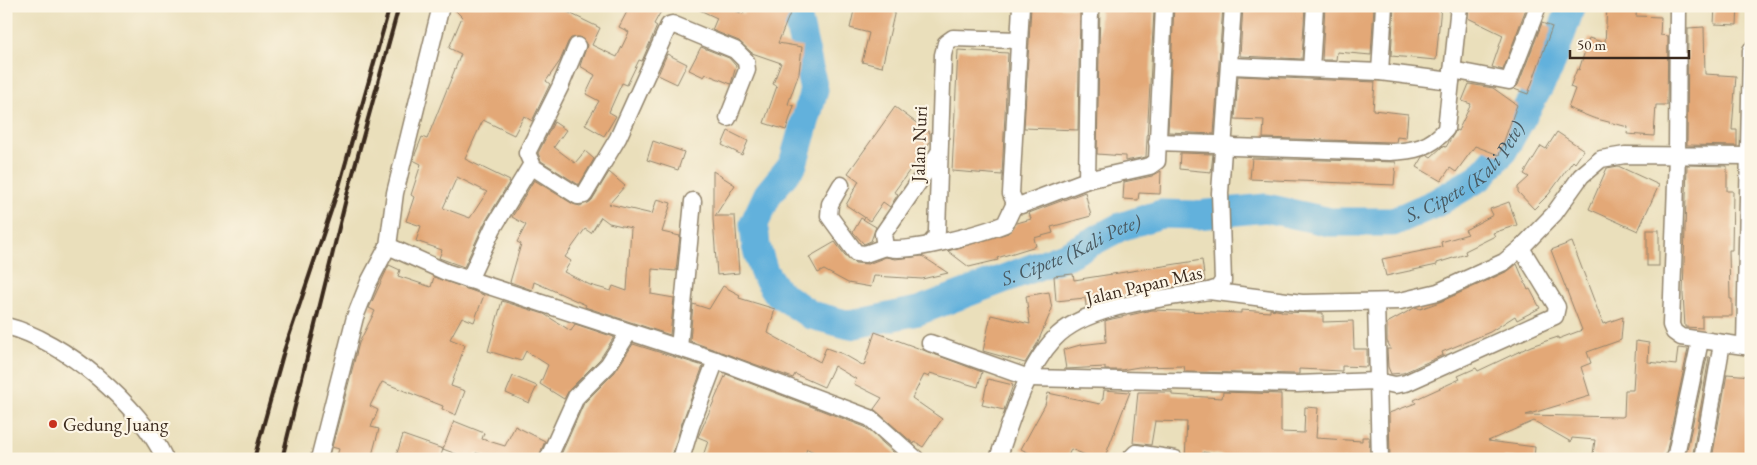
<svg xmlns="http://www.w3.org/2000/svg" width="1757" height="465" viewBox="0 0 1757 465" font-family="'EB Garamond',serif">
<rect width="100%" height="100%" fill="#fcf5e5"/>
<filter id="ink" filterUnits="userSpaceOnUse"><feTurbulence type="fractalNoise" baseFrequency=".02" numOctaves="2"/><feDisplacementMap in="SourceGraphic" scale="10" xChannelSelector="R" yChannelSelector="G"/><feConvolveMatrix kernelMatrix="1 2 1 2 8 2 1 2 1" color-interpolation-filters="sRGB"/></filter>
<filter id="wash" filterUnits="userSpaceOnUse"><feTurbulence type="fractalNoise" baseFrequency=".0096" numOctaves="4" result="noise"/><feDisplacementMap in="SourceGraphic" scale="20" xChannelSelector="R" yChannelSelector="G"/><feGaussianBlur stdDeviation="1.12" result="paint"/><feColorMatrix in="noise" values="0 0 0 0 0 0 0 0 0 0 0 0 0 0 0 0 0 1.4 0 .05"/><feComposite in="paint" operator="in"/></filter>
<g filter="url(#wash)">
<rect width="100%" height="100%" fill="#eadfbb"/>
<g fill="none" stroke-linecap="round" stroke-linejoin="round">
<path stroke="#62b1dc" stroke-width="29" id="s1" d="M795 6 814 90 793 164 768 194 754 224 756 246 764 272 777 292 811 315 850 325 918 311 1067 255 1120 227 1161 214 1197 215 1266 208 1330 222H1393L1436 203 1480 177 1503 151 1549 69 1571 6"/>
</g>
<g id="blocks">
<g fill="#e3a877" fill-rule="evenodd">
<path d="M451 6H555L600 28 592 45 617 57 629 32 619 27 630 6H664L654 24 657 26 642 61 639 60 627 85 622 83 609 112 616 116 604 136 585 125 599 101 586 94 595 75 580 66 587 45 580 37 571 38 568 42 560 61 546 81 550 84 532 121 524 116 514 135 483 120 465 159 510 181 484 224 464 267 439 258 442 250 416 241 421 226 406 221 414 197 411 195 421 164 413 160 414 157 422 137 427 139 461 54 449 48 462 17ZM457 177 487 192 470 218 443 208Z"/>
<path d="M691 6H725L743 14 747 6H793L778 43 802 47 799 73 788 104 794 106 786 130 764 123 777 86 773 84 781 63 752 53 739 41 712 30 717 18Z"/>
<path d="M855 6H896L882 67 862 62 869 33 850 28Z"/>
<path d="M1100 6 1154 11 1146 157 1125 161V156L1097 154Z"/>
<path d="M1174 6H1223L1214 134 1168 132Z"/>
<path d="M1243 6H1305L1302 59 1240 56Z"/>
<path d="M1325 6H1374L1371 55 1337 52 1336 60H1322Z"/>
<path d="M1394 6H1441L1436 60 1391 56Z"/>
<path d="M1469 6H1527L1503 70 1492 67 1503 35 1468 18Z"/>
<path d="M1607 6H1637L1636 16 1661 17 1660 35 1668 36 1667 105H1656L1654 136 1627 134 1628 127 1593 118 1568 108 1575 89 1570 87 1577 69 1579 70 1589 38 1605 43Z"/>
<path d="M1715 6H1738L1737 25 1714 24Z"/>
<path d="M1031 7 1080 8 1078 130 1024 128Z"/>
<path d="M1542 23 1552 27 1528 94 1514 89 1518 85Z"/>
<path d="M1704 27 1705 74 1736 76 1732 130H1737V146L1687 145 1688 28Z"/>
<path d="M701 47 729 58 736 66 731 84 706 74 704 77 689 70Z"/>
<path d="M958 50 1008 53 1002 175 952 171Z"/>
<path d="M667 54 687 64 677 84 658 75Z"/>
<path d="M1238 76 1375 82 1373 110 1408 114 1406 138 1397 137 1396 142H1390L1263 138 1264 120 1235 119Z"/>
<path d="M1469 84 1493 88 1517 105 1499 155 1475 146 1456 172 1450 168 1441 181 1417 167 1423 157 1428 155 1431 157 1443 146 1446 147 1456 130 1458 131 1471 104 1462 101Z"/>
<path d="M895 107 930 133V142L894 192 898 194 890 207 883 202 870 221 846 205 859 181 848 173Z"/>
<path d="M554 122 566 130 554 147 575 163 585 151 594 159 579 185 541 161 538 153Z"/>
<path d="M728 131 748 141 742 155 722 145Z"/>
<path d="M1557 132 1584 150 1575 163 1573 161 1549 194 1534 209 1518 192V187L1529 177 1524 174 1541 146 1546 149Z"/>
<path d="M653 141 684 152 678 170 647 160Z"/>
<path d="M1180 153 1213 154 1211 172 1179 169Z"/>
<path d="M1252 158 1396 162 1394 185 1250 179Z"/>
<path d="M1687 165 1727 166V191H1733L1732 250H1729L1730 299H1732V316H1702V328L1685 327 1683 294Z"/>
<path d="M1618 166 1659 185 1638 231 1589 209 1607 168Z"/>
<path d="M713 171 735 185 715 216H735L739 273 717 275 713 219Z"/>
<path d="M1161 171 1160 194 1139 193 1138 200 1123 199 1124 182 1152 176Z"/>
<path d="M609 172 625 186 609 204 652 214 657 199 671 203 662 232 680 236 676 271 652 269 651 294 674 298 670 335 585 307 586 305 534 282 532 290 510 282 521 244 517 242 526 225 512 217 534 180 573 204 580 206 592 200ZM601 217 609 223 631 228 627 291 613 286 611 291 590 285 564 272 571 261 565 257 585 229 591 233Z"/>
<path d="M1085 192 1091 216 1051 227 1053 233 1034 238 1036 246 997 258 998 260 969 267 948 251 1008 233 1017 223 1031 219 1029 213Z"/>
<path d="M1509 202 1517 225 1493 233 1495 236 1465 251 1466 254 1437 263V265L1386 276 1382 259 1442 247 1441 242 1468 234 1465 230 1493 215 1490 209Z"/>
<path d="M861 218 876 227 871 241 864 244 853 232Z"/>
<rect x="1647" y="230" width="12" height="36"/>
<path d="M835 242 848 259 855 263 868 264 886 257 895 259 922 256 948 273 922 279 874 276 871 287 848 283 824 270 818 273 809 257Z"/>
<path d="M1572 242 1603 324 1623 317 1621 340 1587 352 1591 363 1581 367 1590 396 1526 415 1622 417 1624 416 1625 390H1633L1636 341 1649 343 1648 362 1676 365 1678 348 1688 349 1665 459H1602L1593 454 1595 440 1572 438 1571 442 1534 421 1488 441 1535 447 1534 459 1504 457V459H1390L1389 413 1416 403 1414 400 1460 379 1458 376 1476 368 1478 371 1531 346 1558 337V339L1582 330 1551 250Z"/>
<path d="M1202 260 1205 282 1125 295 1086 306 1085 298 1056 301 1054 276 1073 274 1074 280Z"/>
<path d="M1517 264 1528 290 1530 289 1540 308 1517 320 1515 316 1490 332 1442 352 1443 355 1403 373 1391 374 1388 367 1387 349H1391L1387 341V323L1416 307 1420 309 1442 301 1508 271Z"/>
<path d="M389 265 400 270 398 276 431 287 434 277 484 295 474 322 462 317 450 339 465 345 451 386 465 391 456 415 442 409 443 406 382 382 370 406 378 410 371 427 379 429 371 459H336L339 449 332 447 359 343 375 311 369 308Z"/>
<path d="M723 286 740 295 739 298 775 309 768 333 820 362 826 348 843 354 864 366 875 332 982 372 978 387 930 373 929 377 924 375 912 398 942 419 923 447 915 442 914 444 874 409 882 398 854 384 856 379 834 366 824 387 795 374 793 378 690 341 693 304 709 309Z"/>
<path d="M1049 292 1052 309 1037 344 1025 363 983 351 991 315 1030 324 1026 296Z"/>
<path d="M502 301 544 314 571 331 575 324 614 337 600 359 569 390 564 399 540 384 548 365 526 351 521 361 488 351Z"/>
<path d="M1270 309 1282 311V312L1323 313V322L1353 321 1354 349H1367V367L1342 366V371L1299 369V374H1297L1185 372 1184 366 1139 367 1121 370H1105V367L1066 369 1063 350 1080 345 1106 342 1105 321 1108 320 1152 310 1241 313V310L1270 312Z"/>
<path d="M633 344 703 366 682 423 671 459H559L584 403 615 372Z"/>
<path d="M1707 357H1709L1692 459H1685Z"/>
<path d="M726 374 865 427 901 459H831L807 449 803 459H712L703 456 708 441 698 437Z"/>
<path d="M1727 374 1751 376V459H1712Z"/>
<path d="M513 376 537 386 529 403 506 393Z"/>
<path d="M988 379 1013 385 1004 410 982 405Z"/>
<path d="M1104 390 1130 392 1104 459H1095L1071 449 1067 459H1041L1021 449 1045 405 1048 393 1100 404 1103 398Z"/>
<path d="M1138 392H1172V395L1222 398 1223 392 1281 394V432L1304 433 1305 407 1318 408 1316 438 1362 441V437H1369L1370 459H1239L1203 452V458L1185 459 1187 422 1155 421 1151 445 1133 443Z"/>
<path d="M454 421 484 433 482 439 505 446 515 426 545 441 538 459H495L476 453 474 459H469L443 449Z"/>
<path d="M403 435 443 449 440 459H414L397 453Z"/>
</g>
</g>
</g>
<g filter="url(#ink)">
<use href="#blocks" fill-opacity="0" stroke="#92846c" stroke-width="1"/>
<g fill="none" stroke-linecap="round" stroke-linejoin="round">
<g stroke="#92846c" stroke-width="19">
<g id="minor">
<path d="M1021 6 1011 194 1015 203 1021 205 1087 180 1150 166 1157 161 1164 6"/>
<path d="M1678 6 1677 155 1671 325 1674 332 1681 337 1751 347"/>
<path d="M1230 66 1380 72 1451 81"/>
<path d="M1311 69 1315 6"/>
<path d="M1452 70 1509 81 1538 6"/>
<path d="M1380 72 1384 6"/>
<path d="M1157 142 1216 144 1234 147 1390 152C1413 151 1431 148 1446 129L1459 6"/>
<path d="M938 154 883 234 885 247C902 256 985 232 1005 224L1015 203"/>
<path d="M531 166 578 196 584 195 618 138 669 25 672 24 735 50 746 61 747 70 728 118"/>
<path d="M1087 180 1090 6"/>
<path d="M841 185 830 204 829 216 856 253 865 254 885 247"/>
<path d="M930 244 936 237 937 231 943 55 946 43 953 38 1018 40"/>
<path d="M388 246 395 193 441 6"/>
<path d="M469 280 493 228 532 164 527 153 560 87 577 46"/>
<path d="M1209 291 1302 303 1400 301 1438 292 1504 262 1521 248 1554 214 1581 176 1601 159 1625 155 1751 156"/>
<path d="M1376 302 1380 459"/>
<path d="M6 326C64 340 140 405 165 459"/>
<path d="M930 343 1029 378 1297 384 1377 381 1395 385 1406 383 1555 316 1557 307 1521 248"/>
<path d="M1745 346 1751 50"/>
<path d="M679 348 693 201"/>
<path d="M319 459 355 317 369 282 388 246 446 272 716 360 870 418 916 459"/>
<path d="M548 459 576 397 608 365 629 332"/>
<path d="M681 459 691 426 716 360"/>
<path d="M998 459C1011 420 1026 369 1054 339 1086 304 1164 299 1209 291L1218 288 1223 281 1220 193 1233 6"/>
<path d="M1130 459 1136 453 1175 459"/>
<path d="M1675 459 1700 341"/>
<path d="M1702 459 1722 343"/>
</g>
</g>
<use href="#minor" stroke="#fff" stroke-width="16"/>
<g stroke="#3b2a1e" stroke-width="4">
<path d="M254 459 284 351 338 190 390 6"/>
<path d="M282 459 347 195 399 6"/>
</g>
</g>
</g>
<circle fill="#c8321e" stroke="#fcf5e5" stroke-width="2" cx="53" cy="424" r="5"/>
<g text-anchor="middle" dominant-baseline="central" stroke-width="4.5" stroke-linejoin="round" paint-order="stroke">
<g font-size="19" fill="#3b2a1e" stroke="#fcf5e5">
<text transform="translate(919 144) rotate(-88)">Jalan Nuri</text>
<text transform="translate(1144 285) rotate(-13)">Jalan Papan Mas</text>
</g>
<g font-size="19" fill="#3b2a1e" stroke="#fcf5e5" text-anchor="start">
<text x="63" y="424">Gedung Juang</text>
</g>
<g font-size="20" font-style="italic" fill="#495960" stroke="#fcf5e5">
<text stroke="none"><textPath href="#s1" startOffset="1045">S. Cipete (Kali Pete)</textPath></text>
<text stroke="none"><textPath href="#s1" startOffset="624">S. Cipete (Kali Pete)</textPath></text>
</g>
</g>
<rect width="1757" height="465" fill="none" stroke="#fcf5e5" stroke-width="25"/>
<path d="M1570 50v8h119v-8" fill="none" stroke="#3b2a1e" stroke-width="2.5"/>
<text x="1577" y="50" font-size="15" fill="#3b2a1e" stroke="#fcf5e5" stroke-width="4" paint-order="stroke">50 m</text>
</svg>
